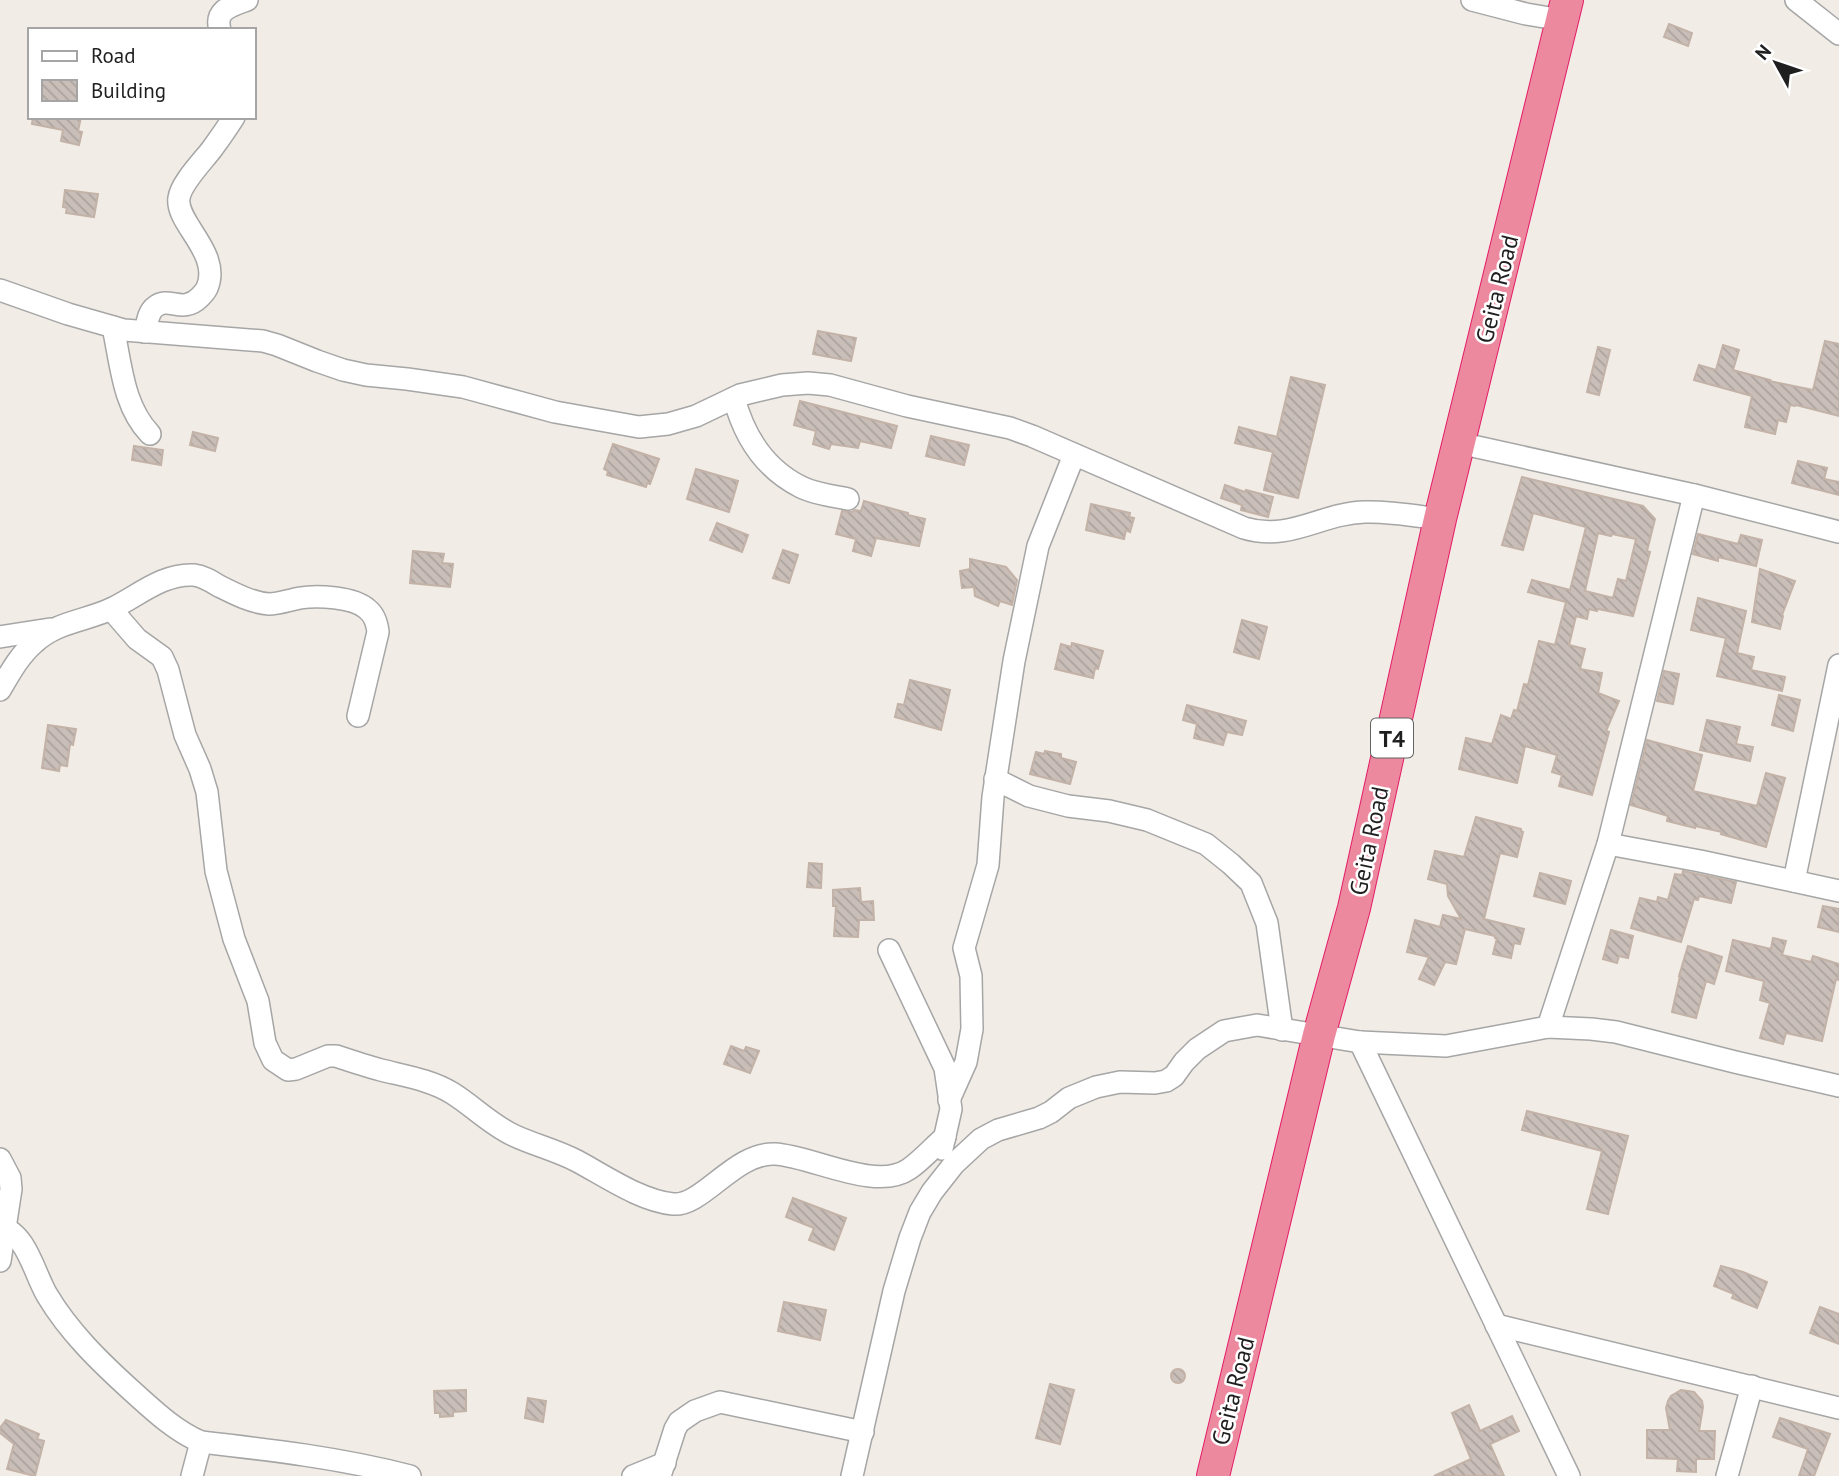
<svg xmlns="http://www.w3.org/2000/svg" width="1839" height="1476" viewBox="0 0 1839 1476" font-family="'PT Sans',sans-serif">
<defs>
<pattern id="building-back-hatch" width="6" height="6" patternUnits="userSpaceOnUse" patternTransform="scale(1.75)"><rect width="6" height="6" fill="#c9beb8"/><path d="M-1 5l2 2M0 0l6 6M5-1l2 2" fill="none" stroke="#aca39e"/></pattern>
</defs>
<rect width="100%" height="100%" fill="#f1ece5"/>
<g fill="url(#building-back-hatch)" stroke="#c3b2a7" stroke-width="2" fill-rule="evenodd">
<path d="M1669 24 1692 33 1688 46 1664 37Z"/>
<path d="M33 117H81L78 131 82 132 79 145 61 141 63 130 32 124Z"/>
<path d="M65 190 98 194 94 217 66 213 67 208 63 207Z"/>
<path d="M818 331 856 338 851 361 813 354Z"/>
<path d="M1825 341 1839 344V416L1796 405 1795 406 1790 405 1786 422 1778 420 1775 434 1745 427 1752 396 1694 380 1699 365 1716 370 1723 345 1739 350 1733 370 1770 380 1769 381 1813 390Z"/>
<path d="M1598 347 1610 350 1599 395 1587 392Z"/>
<path d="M1291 377 1325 385 1298 498 1264 490 1273 452 1235 443 1239 427 1277 437Z"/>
<path d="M800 401 897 426 891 448 860 441 858 448 831 444 829 449 813 444 816 431 794 425Z"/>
<path d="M193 432 218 438 215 451 190 445Z"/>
<path d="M931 436 969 445 964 465 926 456Z"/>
<path d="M613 444 659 459 650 484 647 483 646 487 607 475 608 471 604 469Z"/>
<path d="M134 446 163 450 161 465 132 460Z"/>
<path d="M1798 461 1827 468 1824 479 1839 482V495L1792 483Z"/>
<path d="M696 469 738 481 729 512 687 499Z"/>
<path d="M1522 477 1643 506 1655 519 1647 551 1650 552 1633 616 1598 609 1597 611 1589 609 1587 619 1576 616 1569 645 1585 649 1580 669 1602 673 1598 693 1619 701 1606 731 1609 732 1592 795 1559 786 1562 775 1552 772 1557 755 1525 746 1517 783 1459 769 1466 738 1492 744 1501 715 1511 719 1514 710 1517 711 1524 684 1528 685 1539 641 1555 645 1566 602 1528 592 1532 580 1570 590 1586 527 1533 513 1523 550 1502 545ZM1598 533 1611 536 1612 534 1636 539 1626 581 1618 579 1613 598 1585 591Z"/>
<path d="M1225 485 1245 492 1246 490 1273 497 1268 517 1241 510 1242 505 1221 498Z"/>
<path d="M864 501 908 513V515L925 519 919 546 876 538 871 556 853 551 856 539 836 534 842 511 852 512 855 510 861 511Z"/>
<path d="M1091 504 1130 513 1129 517 1134 518 1130 532 1126 530 1124 539 1086 530Z"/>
<path d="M717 523 748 535 742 552 710 540Z"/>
<path d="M1698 534 1738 544 1741 535 1762 540 1756 566 1718 557V561L1693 554Z"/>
<path d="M783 550 798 555 789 583 773 578Z"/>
<path d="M413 551 444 554 442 563 453 564 450 587 410 583Z"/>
<path d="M970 559 1006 567 1017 580 1012 605 1000 601 998 606 975 596 974 587 962 588 960 571 970 569Z"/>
<path d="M1760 569 1795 581 1782 615 1783 616 1780 629 1752 622Z"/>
<path d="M1698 598 1746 611 1737 653 1754 657 1751 670 1785 677 1782 691 1717 676 1726 638 1691 630Z"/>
<path d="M1242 620 1267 627 1259 659 1234 652Z"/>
<path d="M1072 643 1103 651 1098 669 1095 668 1093 678 1055 669 1061 644 1071 647Z"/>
<path d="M1664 671 1679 674 1673 704 1657 701Z"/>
<path d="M910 680 950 690 941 730 895 717 898 704 904 705Z"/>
<path d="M1779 695 1800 700 1793 731 1772 725Z"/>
<path d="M1187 705 1246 721 1242 735 1227 732 1223 745 1194 738 1197 724 1183 720Z"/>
<path d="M1707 720 1740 727 1736 744 1753 747 1750 761 1700 750Z"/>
<path d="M48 725 76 729 73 745 70 744 67 766 60 765 59 771 42 768Z"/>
<path d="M1647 740 1702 755 1693 791 1757 806 1766 773 1785 778 1766 847 1721 834 1722 832 1695 826V828L1667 821 1668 816 1631 805Z"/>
<path d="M1045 751 1061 754V758L1076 762 1070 784 1030 774 1036 752 1044 754Z"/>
<path d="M1476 817 1521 829V831L1523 832 1517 857 1500 853 1484 919 1524 929 1520 944 1514 943 1511 958 1493 954 1497 938H1495V936L1465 929 1456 964 1445 962 1434 985 1419 979 1429 957 1407 952 1415 920 1440 927 1443 915 1461 919 1448 896 1447 884 1428 879 1435 851 1464 857Z"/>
<path d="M809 863 822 864 821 888 807 887Z"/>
<path d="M1683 871 1736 882 1731 903 1699 896 1698 900 1694 899 1681 942 1631 928 1640 898 1657 902 1658 897 1668 900 1675 874 1682 875Z"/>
<path d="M1540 873 1571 881 1565 904 1534 896Z"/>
<path d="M860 888 861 902 873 901 874 920H859L858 937 834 936 836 906H833V890Z"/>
<path d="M1823 906 1839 909V932L1818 927Z"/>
<path d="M1611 930 1633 936 1628 958 1619 956 1617 963 1603 959Z"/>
<path d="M1773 938 1786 941 1782 955 1811 962 1813 956 1839 964V980L1836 979 1822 1041 1786 1033 1783 1044 1760 1038 1770 1003 1760 1000 1764 981 1726 971 1733 940 1771 949Z"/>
<path d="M1688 946 1722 957 1714 984 1706 981 1696 1018 1672 1012 1680 976H1679Z"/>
<path d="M731 1046 744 1051 746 1047 759 1051 750 1073 724 1064Z"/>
<path d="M1527 1111 1628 1136 1608 1214 1587 1209 1602 1151 1522 1130Z"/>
<path d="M793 1198 846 1218 834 1250 809 1240 814 1228 786 1217Z"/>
<path d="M1721 1266 1743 1272 1767 1282 1757 1308 1732 1298 1734 1294 1714 1286Z"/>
<path d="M784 1302 826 1310 820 1340 778 1331Z"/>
<path d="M1820 1307 1839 1314V1344L1810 1333Z"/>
<circle cx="1178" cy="1376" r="7"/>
<path d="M1050 1384 1074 1390 1060 1444 1036 1438Z"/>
<path d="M466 1390V1411L453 1412V1416L440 1417V1413H435L434 1391Z"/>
<path d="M1681 1390 1694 1392 1702 1401 1703 1407 1699 1431H1715L1714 1459H1696V1472L1677 1471 1678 1459 1647 1458V1430H1670L1666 1408 1668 1401 1671 1396Z"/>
<path d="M528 1398 546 1401 543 1422 525 1418Z"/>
<path d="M1469 1405 1480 1431 1512 1416 1519 1431 1490 1444 1504 1476H1434L1471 1459 1452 1413Z"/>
<path d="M1780 1418 1830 1434 1814 1476H1799L1808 1449 1773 1437Z"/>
<path d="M6 1420 39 1434 37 1439 44 1441 35 1476 7 1469 14 1444 0 1433V1428Z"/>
</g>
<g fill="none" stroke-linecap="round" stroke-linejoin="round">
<g stroke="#a6a6a6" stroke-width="24">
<g id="minor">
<path d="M1472 0 1526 14 1562 20"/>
<path d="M1796 0 1839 34"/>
<path d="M220 30C214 10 231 6 247 0"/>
<path d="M0 290 68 314 124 330 263 341 277 345 317 361 343 370 366 375 407 379 463 387 555 412 639 427 668 424 696 416 740 395 782 385 808 383 830 385 907 406 1010 428 1032 436 1244 528C1290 542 1321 513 1365 512 1389 511 1416 516 1440 519"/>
<path d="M113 327C121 364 123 406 150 434"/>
<path d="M145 332C147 324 148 312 155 307 169 295 182 315 200 297 201 296 206 290 207 288 222 253 175 223 179 198 181 183 203 161 212 149 220 138 227 128 234 117"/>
<path d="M734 398C744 436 765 469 801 487 815 494 833 496 848 499"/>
<path d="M1459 443 1694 495 1839 532"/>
<path d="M111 609 137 639 162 657 168 670 185 735 200 769 207 792 216 871 234 939 258 1001 265 1043 273 1060 288 1070 296 1069 328 1056H336C351 1061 366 1066 381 1070 405 1076 431 1080 452 1093 473 1106 490 1124 513 1135 534 1145 556 1150 577 1161 605 1176 641 1201 673 1204 702 1207 735 1152 775 1154 812 1156 876 1192 909 1169 922 1160 933 1147 945 1137"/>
<path d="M0 637 50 629"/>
<path d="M0 690C10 673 19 656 34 643 56 622 85 621 111 609 138 596 163 573 194 575 203 576 211 581 219 586 233 593 252 603 269 604 279 604 289 600 300 598 317 595 354 597 367 609 375 615 377 623 378 632L358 716"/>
<path d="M995 779 1029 796 1068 806 1109 811 1147 820 1206 844 1231 864 1251 883 1267 923 1282 1030"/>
<path d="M1608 844 1700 861 1839 891"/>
<path d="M1794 881 1839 665"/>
<path d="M889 950 945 1068 951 1109 942 1149"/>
<path d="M1548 1027 1608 844 1694 495"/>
<path d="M1360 1042 1569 1476"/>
<path d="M949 1100 966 1062 972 1029 971 976 964 948 988 865 993 797 1014 661 1038 546 1074 455"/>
<path d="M0 1159 10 1178 11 1189 0 1261"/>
<path d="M0 1227C26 1232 35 1275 47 1295 69 1332 100 1362 132 1391 153 1410 175 1431 201 1442 271 1450 341 1458 410 1476"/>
<path d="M1496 1325 1839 1408"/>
<path d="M192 1476 201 1442"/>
<path d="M633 1476 665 1463"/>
<path d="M660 1476 675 1429 679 1422 695 1411 720 1402 863 1432"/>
<path d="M852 1476 894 1291 910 1238 920 1212 932 1192 954 1164 981 1139 998 1130 1039 1118 1051 1112 1069 1098 1096 1087 1120 1082 1155 1083 1166 1081 1174 1076 1184 1062 1197 1049 1224 1031 1257 1025 1360 1042 1446 1046 1548 1027 1591 1029 1616 1032 1735 1062 1839 1086"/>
<path d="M1727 1476 1752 1386"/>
</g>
</g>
<g stroke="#e41c68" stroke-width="34">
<path id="highway" d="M1213 1476 1319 1035 1354 908 1440 519 1567 0"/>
</g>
<use href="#minor" stroke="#fff" stroke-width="21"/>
<use href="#highway" stroke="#ec899f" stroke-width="32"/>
</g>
<g text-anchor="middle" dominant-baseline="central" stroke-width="5" stroke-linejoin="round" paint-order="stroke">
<rect fill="#fff" stroke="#626262" stroke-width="2" x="1371" y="718.5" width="42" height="39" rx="5"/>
<g font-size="23" font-weight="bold" fill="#1f1f1f">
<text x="1392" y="738">T4</text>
</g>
<g font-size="24" fill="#1f1f1f" stroke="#fff">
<text transform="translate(1497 289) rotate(-76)">Geita Road</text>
<text transform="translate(1369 841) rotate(-78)">Geita Road</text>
<text transform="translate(1233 1391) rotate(-76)">Geita Road</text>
</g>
</g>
<rect x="28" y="28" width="228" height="91" fill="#ffffff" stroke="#a5a5a5" stroke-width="2"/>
<rect x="42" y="51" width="35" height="10" fill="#ffffff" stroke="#a5a5a5" stroke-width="2"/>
<text x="91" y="63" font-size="21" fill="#1f1f1f">Road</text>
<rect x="42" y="80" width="35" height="21" fill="url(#building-back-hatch)" stroke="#a5a5a5" stroke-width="2"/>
<text x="91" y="98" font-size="21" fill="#1f1f1f">Building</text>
<g transform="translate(1776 63) rotate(310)" stroke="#ffffff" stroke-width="5" paint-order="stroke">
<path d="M0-5L12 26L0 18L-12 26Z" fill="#1f1f1f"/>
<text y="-10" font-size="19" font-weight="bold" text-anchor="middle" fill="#1f1f1f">N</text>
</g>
</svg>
